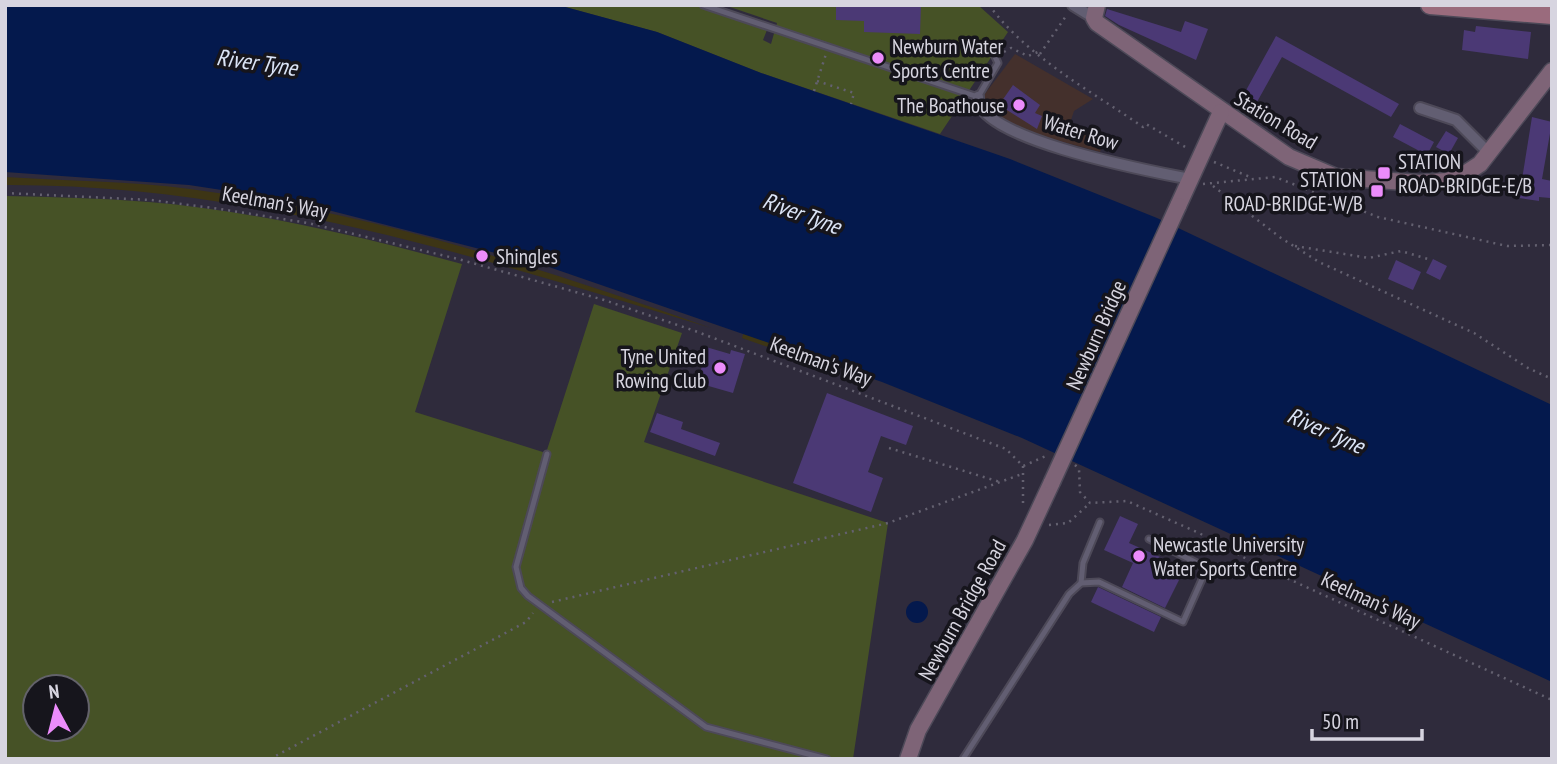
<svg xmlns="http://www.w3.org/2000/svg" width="1557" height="764" viewBox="0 0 1557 764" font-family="'PT Sans Narrow',sans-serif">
<rect width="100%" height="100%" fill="#2f2b3c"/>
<path fill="#44302c" d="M1015 54 1093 99 1074 111 1069 126 1105 137 1100 152 1030 133 1006 123 987 107 981 99Z"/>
<g fill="#465226" fill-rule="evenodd">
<path d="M558 5H694L767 30 763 40 771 44 777 23 724 5H978L1008 32 940 134 761 73 657 32Z"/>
<path d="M5 196C53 197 101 198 149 202 255 211 359 236 462 264L415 412 546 453 594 304 682 333 644 442 888 523 853 759H5ZM35 687H77V729H35Z"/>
</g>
<g fill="#3d3515">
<path d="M5 177C67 181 129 181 190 189 369 212 542 268 711 328 479 257 250 184 5 185Z"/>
<path d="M745 328 819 354 817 364 742 338Z"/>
</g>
<g fill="#04194d">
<path d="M5 5H558L657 32 761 73 1010 159 1157 218 1552 405V682L1022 438 882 382 546 266 293 201 189 185 5 172Z"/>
<circle cx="917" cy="612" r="11"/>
</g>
<g fill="#4b3975">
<path d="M836 5H921L920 34 864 32V21L836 20Z"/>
<path d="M1107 9 1181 32 1185 21 1208 29 1196 60 1119 25 1105 16Z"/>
<path d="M1476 26 1531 32 1528 59 1462 50 1464 30 1475 32Z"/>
<path d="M1276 36 1399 104 1391 117 1282 57 1257 102 1244 94Z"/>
<path d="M1013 85 1040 105 1035 113 1042 116 1037 129 999 105Z"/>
<path d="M1532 117 1552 122 1542 179 1552 181 1550 198 1539 197V201L1519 198Z"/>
<path d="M1400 124 1434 142 1427 155 1393 137Z"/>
<path d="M1446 131 1458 138 1449 154 1436 147Z"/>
<path d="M1433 259 1447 266 1440 280 1426 273Z"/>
<path d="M1396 260 1421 272 1413 290 1388 279Z"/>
<path d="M706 347 730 354 731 350 745 354 733 393 698 383Z"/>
<path d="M827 393 913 426 906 445 881 436 868 472 883 478 871 512 793 483Z"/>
<path d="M657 413 683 422 681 429 720 443 715 456 650 432Z"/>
<path d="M1120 516 1138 524 1129 543 1185 568 1165 608 1122 587 1133 563 1104 550Z"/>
<path d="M1098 587 1161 617 1154 632 1091 602Z"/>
</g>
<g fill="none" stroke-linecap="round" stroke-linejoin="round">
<g stroke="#4d4958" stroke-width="9">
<g id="lane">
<path d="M703 5 978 97 998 63 991 48"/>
<path d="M547 454 516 567 521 588 528 596 706 727 827 759"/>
<path d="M1081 583 1083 563 1100 522"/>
<path d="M963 759 1069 594 1081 583 1099 582 1183 622 1207 568 1149 539"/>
</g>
</g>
<g stroke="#4d4958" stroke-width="14">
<g id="street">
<path d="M1073 5 1094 18"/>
<path d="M978 97C975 139 1155 172 1190 179"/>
<path d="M1420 108 1456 120 1489 153"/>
</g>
</g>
<g stroke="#4d4958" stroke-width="19">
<g id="secondary">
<path d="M1097 5 1094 18 1097 23 1289 157 1336 177 1419 183 1447 181 1460 177 1480 164 1552 71"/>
<path d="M1178 206 1221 112"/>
<path d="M908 759 918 730 1025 540 1052 482"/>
</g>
</g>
<g stroke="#4d4958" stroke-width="21">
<path id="primary" d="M1430 5 1552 15"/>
</g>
<g stroke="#646170" stroke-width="2.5" stroke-dasharray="2 5" stroke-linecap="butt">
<path d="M989 5C1027 57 1091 91 1143 127L1146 124 1187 148"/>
<path d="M1004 52 1011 48 1028 56 1038 52"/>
<path d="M1040 54 1066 16"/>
<path d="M817 81 854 93 851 104"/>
<path d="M814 91 826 54"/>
<path d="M1214 162 1250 177"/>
<path d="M1203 184 1275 177 1378 217 1507 246 1552 245"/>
<path d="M1213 186 1281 238 1319 262 1474 333 1528 368 1552 379"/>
<path d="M5 193 151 200 220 209 308 223 458 259 604 300 695 331 1006 449 1023 466 1046 456"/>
<path d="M1295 246 1369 258 1401 251 1428 259"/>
<path d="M889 448 1000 482"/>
<path d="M1075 465 1079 469 1080 492 1090 503 1127 501 1199 533 1254 563 1552 700"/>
<path d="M1023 466V506"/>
<path d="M1049 525 1068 523 1090 503"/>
<path d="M552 602 888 523 1022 474"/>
<path d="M270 759 526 622 533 613"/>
</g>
<use href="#lane" stroke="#625e72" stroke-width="5"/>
<use href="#street" stroke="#625e72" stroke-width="10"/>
<use href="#secondary" stroke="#7e6477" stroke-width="16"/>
<use href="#primary" stroke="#9a6b7d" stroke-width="18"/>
<g stroke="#4d4958" stroke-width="19" stroke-linecap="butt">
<path id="secondary-bridge" d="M1052 482 1178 206"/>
</g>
<use href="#secondary-bridge" stroke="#7e6477" stroke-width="16"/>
</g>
<g fill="#ec8cfb" stroke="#16151c" stroke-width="2.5">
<circle cx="878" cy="58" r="7"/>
<circle cx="1019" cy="105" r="7"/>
<rect x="1377" y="166" width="14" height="14" rx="3.5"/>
<rect x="1370" y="184" width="14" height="14" rx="3.5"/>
<circle cx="482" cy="256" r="7"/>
<circle cx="720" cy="368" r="7"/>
<circle cx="1139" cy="556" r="7"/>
</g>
<g text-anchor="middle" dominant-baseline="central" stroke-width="7" stroke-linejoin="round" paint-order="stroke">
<g font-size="21" fill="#d7d5e0" stroke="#16151c" text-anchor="start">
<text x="892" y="46">Newburn Water<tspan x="892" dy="24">Sports Centre</tspan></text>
<text x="1005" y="105" text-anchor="end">The Boathouse</text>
<text x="1398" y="161">STATION<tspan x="1398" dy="24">ROAD-BRIDGE-E/B</tspan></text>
<text x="1363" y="179" text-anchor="end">STATION<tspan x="1363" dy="24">ROAD-BRIDGE-W/B</tspan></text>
<text x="496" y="256">Shingles</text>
<text x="706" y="356" text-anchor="end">Tyne United<tspan x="706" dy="24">Rowing Club</tspan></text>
<text x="1153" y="544">Newcastle University<tspan x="1153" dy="24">Water Sports Centre</tspan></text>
</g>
<g font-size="21" fill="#d7d5e0" stroke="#16151c">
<text transform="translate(1276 120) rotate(31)">Station Road</text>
<text transform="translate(1081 132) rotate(17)">Water Row</text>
<text transform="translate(275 202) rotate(10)">Keelman's Way</text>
<text transform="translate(1096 335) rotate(-66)">Newburn Bridge</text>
<text transform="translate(821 361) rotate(20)">Keelman's Way</text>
<text transform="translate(1371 600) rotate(25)">Keelman's Way</text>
<text transform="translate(962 610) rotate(-61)">Newburn Bridge Road</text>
</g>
<g font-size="23" font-style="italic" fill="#dbe4f6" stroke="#16151c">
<text transform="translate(257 62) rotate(8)">River Tyne</text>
<text transform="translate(802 213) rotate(20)">River Tyne</text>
<text transform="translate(1326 430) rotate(24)">River Tyne</text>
</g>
</g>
<rect width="1557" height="764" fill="none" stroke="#d7d5e0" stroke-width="14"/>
<g transform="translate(56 708) rotate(353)"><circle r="33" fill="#16151c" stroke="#63626a" stroke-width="2"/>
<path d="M0-5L12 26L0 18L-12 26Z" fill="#ec8cfb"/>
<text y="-10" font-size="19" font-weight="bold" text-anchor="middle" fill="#d7d5e0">N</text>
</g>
<path d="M1312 729v10h110v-10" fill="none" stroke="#d7d5e0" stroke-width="3.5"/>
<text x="1322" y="729" font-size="21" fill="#d7d5e0" stroke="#16151c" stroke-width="5" paint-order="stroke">50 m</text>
</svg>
